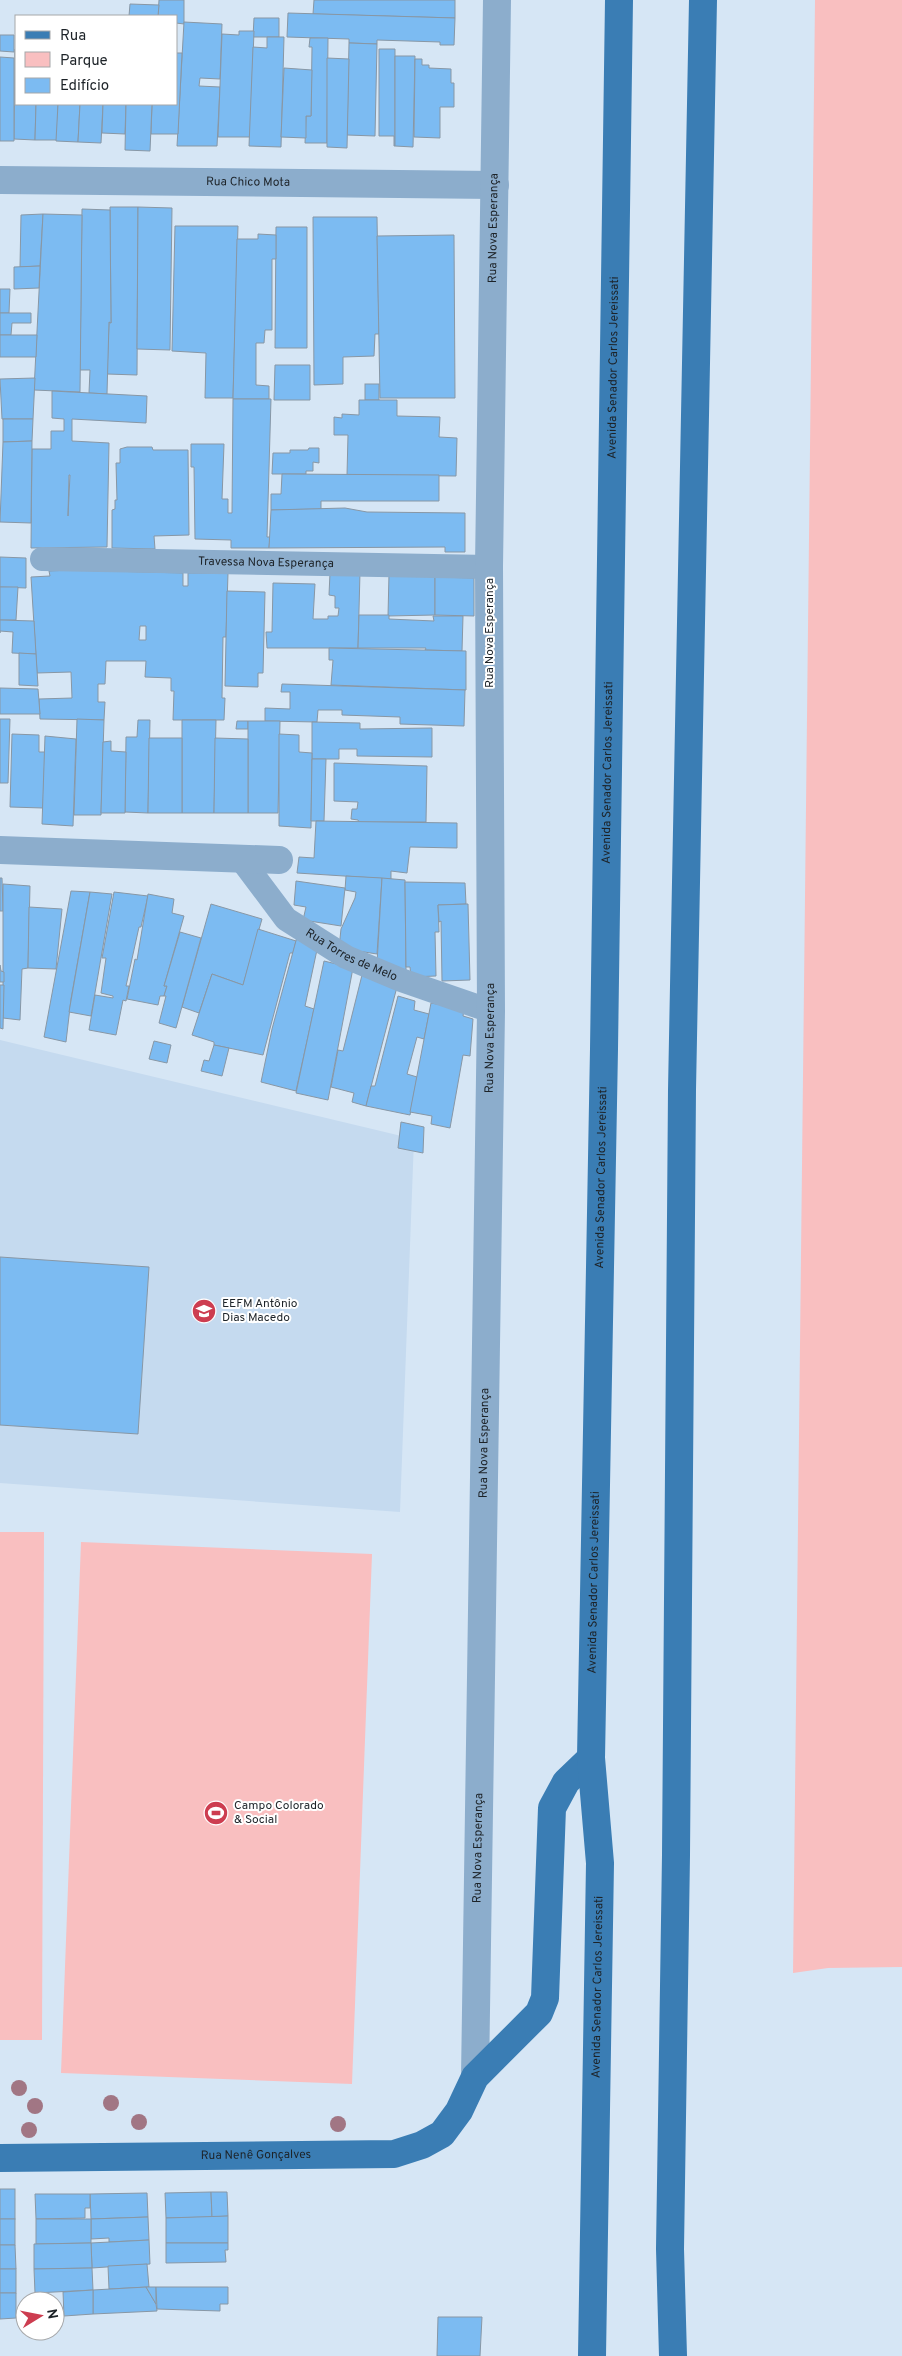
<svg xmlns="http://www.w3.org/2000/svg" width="902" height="2356" viewBox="0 0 902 2356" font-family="Overpass,sans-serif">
<rect width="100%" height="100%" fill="#d6e6f5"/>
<path fill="#c5daef" d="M0 1040 414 1139 400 1512 0 1483Z"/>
<g fill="#f9bfc0">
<path d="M815 0H902V1967L828 1968 793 1973Z"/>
<path d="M0 1532H44L42 2040H0Z"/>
<path d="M81 1542 372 1554 352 2084 61 2073Z"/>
</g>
<g fill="#7cbbf2" stroke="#8897a5" fill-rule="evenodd">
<path d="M159 0H184V24L176 23V16H158Z"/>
<path d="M314 0H455V18L313 14Z"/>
<path d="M130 4 159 5 158 16H129Z"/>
<path d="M288 13 455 18 454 45H440V42L377 40V44L351 43H349V39L287 37Z"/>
<path d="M254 18H279V37H253Z"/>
<path d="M184 22 222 24 220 79 200 78 199 86 220 87 217 146H177Z"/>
<path d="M239 31H254L250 137H218L222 34 239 35Z"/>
<path d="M0 35H14V52L0 51Z"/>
<path d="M267 37H284L281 147 249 146 253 47 267 48Z"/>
<path d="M310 38H328L327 143H305L306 116H311L312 47H309Z"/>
<path d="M349 43 377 44 375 136 347 135Z"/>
<path d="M15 49 16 104H36L35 140 14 139Z"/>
<path d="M379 49H395V146H394V136H379Z"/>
<path d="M176 53H182L178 134H151L152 104H176Z"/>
<path d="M395 56H415L413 147 395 146Z"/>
<path d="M0 57 14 58V141H0Z"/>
<path d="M327 58 349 59 347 148 327 147Z"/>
<path d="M415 59H422V65H429V68L451 69V83H454V107H440V138L414 137Z"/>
<path d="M284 68 312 70 311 116H306V138L281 137Z"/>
<path d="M36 104H58L57 140H35Z"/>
<path d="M58 104H80L78 142 56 141Z"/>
<path d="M80 104H103L101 143 78 142Z"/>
<path d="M103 104H126L125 134 102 133Z"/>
<path d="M126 104H152L150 151 125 150Z"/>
<path d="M110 207H138L137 375 107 374 109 322 111 323Z"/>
<path d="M138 207 172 208 170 350 137 349Z"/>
<path d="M82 209 110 210 111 323 109 322 107 394 89 393 90 370H80Z"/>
<path d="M43 214 40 266 20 267 21 215Z"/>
<path d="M43 214 82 215 80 392 34 390Z"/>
<path d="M313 217H377L379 334H375L374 356 343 357V384L314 385Z"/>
<path d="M175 226H238L233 398H205L206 353 172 351Z"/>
<path d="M276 227H307V348H275Z"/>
<path d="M258 234 276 235V259H272V330H265L264 343H256V385L269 386V399H233L237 239H258Z"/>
<path d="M454 235 455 398H380L377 236Z"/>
<path d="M40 266 39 288 14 289V267Z"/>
<path d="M0 289H10L9 313H0Z"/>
<path d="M0 313H31V323H12L11 335H0Z"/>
<path d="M0 335H37L36 357H0Z"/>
<path d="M275 365H310V400H274Z"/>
<path d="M35 378 33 419H2L0 379Z"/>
<rect x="365" y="384" width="14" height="16"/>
<path d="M52 391 147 396 146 423 72 419V441L109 443 107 547 31 548 32 449H51V431H64V419L52 418ZM69 475H70L68 516Z"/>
<path d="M233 399H271L267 537H270L269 548H231V540L195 539 194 467H191V444H224L222 499H228V513H232Z"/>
<path d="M359 400H397V416L440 417 439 437 457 438 456 476 347 475 348 435H334V417L342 418V414L359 415Z"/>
<path d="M3 419H33L32 441 3 442Z"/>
<path d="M32 441 31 523 0 522 3 442Z"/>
<path d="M127 447H152L153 450H188L189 535 154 536 155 549 112 548V510L115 509V500H117L116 463H120V449Z"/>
<path d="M309 448H319V463L313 462V471H306V474H272L273 453H290V450H308Z"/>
<path d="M282 474 439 475V501H321V509L271 510V494H281Z"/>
<path d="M345 508 367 512 465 513V552H445V547L269 548 271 510Z"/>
<path d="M0 557 26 558V588L0 587Z"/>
<path d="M70 570 183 573V586H188V573H228L226 637H223L222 698H225L224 720H173L174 691H171V678L145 677 146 661H106L105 684H98V702H105L104 720 40 719 39 699 72 698 71 672 37 673 31 577 50 576 49 571ZM140 626H146V640H139Z"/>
<path d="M360 572 358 648H267L266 632H272L273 583 315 584 313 619H328V616H338L339 608H335V596L329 595 330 573Z"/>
<path d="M389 574 435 577V615L388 616Z"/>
<path d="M435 577 474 578V616L435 615Z"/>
<path d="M0 587H18L16 620H0Z"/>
<path d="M227 591 265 592 263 673H258V687L225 686Z"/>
<path d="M359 615H389V619L434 621 433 616H463L462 651 425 650 426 648H358Z"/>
<path d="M0 620 34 621 36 654 12 653 13 632 0 631V633Z"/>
<path d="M329 648 466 651V690L331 685 333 660H329Z"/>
<path d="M19 653 36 654 38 686 19 685Z"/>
<path d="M282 684 465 690 464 726 400 724V717L342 715V710H318L317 722 265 721V708L290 709V692H281Z"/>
<path d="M0 688 38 689 40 714H0Z"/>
<path d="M0 719H10L8 783H0Z"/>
<path d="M77 719 104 720 101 815H74Z"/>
<path d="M138 720H150L148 813 125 812 126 737H137Z"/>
<path d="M182 720H216L214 813H182Z"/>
<path d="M237 721H248V729H236Z"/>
<path d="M248 721H280L278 813H248Z"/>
<path d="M312 722 360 723V729L432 728V757L357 756V749H339V759H312Z"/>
<path d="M12 734 39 735V752H45L43 808 10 807Z"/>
<path d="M279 734 299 735V752L312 753 311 828 279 826Z"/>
<path d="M45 736 76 739 73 826 42 824Z"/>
<path d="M149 738H182V813H148Z"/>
<path d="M215 738 248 739V813H214Z"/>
<path d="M111 741V751L126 752 125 813H101L103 742Z"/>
<path d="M312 759H326L324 821H311Z"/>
<path d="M334 763 427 766 426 822H359L358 820 351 819 352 809H357L358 802 334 801Z"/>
<path d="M316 821 457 823V848L410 847 407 873 391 871V879L297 873 299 857 314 858Z"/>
<path d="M346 876 382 878 377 954 339 948 341 929 355 898 356 892 345 890Z"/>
<path d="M0 878H2L3 911H0Z"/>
<path d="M382 878 405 880 406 970 377 963Z"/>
<path d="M296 881 345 888 341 926 303 920 306 907 294 905Z"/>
<path d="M405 882 465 883 466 904 438 905 439 932H435L436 976 411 977 410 967H406Z"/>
<path d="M3 884 30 886 28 968 22 969 20 1020 3 1018Z"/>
<path d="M71 891 90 892 71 999 66 1042 44 1037Z"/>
<path d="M90 892 112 894 91 1016 69 1012Z"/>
<path d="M114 892 148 896 141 927H139L126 986H129L126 1001 123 1000 116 1035 89 1030 95 995 113 998V996L101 993 106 958H102Z"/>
<path d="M148 894 174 899 172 913 184 916 164 986H167L164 996H160L158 1005 127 999 135 959 137 960Z"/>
<path d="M211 904 262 919 243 985 212 974 199 1013 182 1007Z"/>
<path d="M468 904 470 980 442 981 441 921 439 922 438 905Z"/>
<path d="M29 907 62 909 56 969 28 968Z"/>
<path d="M258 929 296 941 293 953H290L263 1055 214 1045V1042L192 1035 212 974 243 985Z"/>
<path d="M180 932 201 938 176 1028 159 1023 166 996H164L167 986H164Z"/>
<path d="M297 937 318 945 305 1006 314 1009 296 1091 261 1082 272 1029Z"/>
<path d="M324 961 353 968 328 1100 296 1093Z"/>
<path d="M0 965 1 971 4 972V982H0Z"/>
<path d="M363 971 398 983 366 1106 352 1102 354 1093 331 1087 338 1050 343 1051Z"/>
<path d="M0 985H4L3 1029 0 1028Z"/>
<path d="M398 996 415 1001 414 1010 429 1014 424 1039 417 1037 407 1074 417 1077 410 1115 366 1106 371 1086H375Z"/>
<path d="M431 1003 464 1009 463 1016 473 1019 470 1056 463 1055 450 1128 431 1124 432 1116 410 1112Z"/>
<path d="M154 1041 171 1045 167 1063 149 1059Z"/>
<path d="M214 1045 229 1048 222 1076 201 1071 204 1060 209 1061Z"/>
<path d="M401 1122 424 1127 423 1153 398 1148Z"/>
<path d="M0 1257 149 1267 138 1434 0 1425Z"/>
<rect x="0" y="2189" width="15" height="30"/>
<path d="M211 2192 212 2217 166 2218 165 2193Z"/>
<path d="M211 2192H227L228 2216 212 2217Z"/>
<path d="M147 2193 148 2217 91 2219 90 2194Z"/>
<path d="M35 2194H90V2208H85V2218L36 2219Z"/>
<path d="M228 2216V2243H166V2218Z"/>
<path d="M148 2217 149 2240 109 2242V2238L91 2239V2219Z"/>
<rect x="0" y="2219" width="15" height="26"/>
<path d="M36 2219H91V2243L36 2244Z"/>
<path d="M149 2240 150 2264 92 2268 91 2243Z"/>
<path d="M91 2243 92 2268 34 2269V2244Z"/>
<path d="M166 2243H228V2250H225L226 2262 166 2263Z"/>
<path d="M0 2245H15L16 2269H0Z"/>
<path d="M147 2264 149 2287 109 2289 108 2266Z"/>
<path d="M92 2268 93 2290 35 2293 34 2269Z"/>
<rect x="0" y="2269" width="16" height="24"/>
<path d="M146 2287 156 2304 157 2311 93 2314V2290Z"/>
<path d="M146 2287H156V2304Z"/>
<path d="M156 2287H228V2304H220V2311L157 2309Z"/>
<path d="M93 2290V2314L64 2316 63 2292Z"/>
<path d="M0 2293H16V2318L0 2319Z"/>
<path d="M438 2317H482L480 2356H437Z"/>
</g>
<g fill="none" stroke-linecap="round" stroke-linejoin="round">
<g stroke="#8cadcc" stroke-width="24">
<path id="s1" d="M42 559 489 567"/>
<path id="s2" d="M241 859 286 919 346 957 401 980 491 1011"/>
</g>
<g stroke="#8cadcc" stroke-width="28">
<path id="s3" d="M0 180 495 185"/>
<path d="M0 850 279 860"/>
<path id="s4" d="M475 2077 491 1011 489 567 497 0"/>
</g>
<g stroke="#3a7db4" stroke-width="28">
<path id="s5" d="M0 2158 394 2154 422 2145 442 2134 459 2111 475 2077 539 2013 545 1998 552 1808 566 1782 591 1758"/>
<path id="s6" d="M592 2356 600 1863 591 1758 604 1049 619 0"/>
<path d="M673 2356 670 2249 676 1855 682 1090 703 0"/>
</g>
</g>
<g fill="#a17684">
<circle cx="19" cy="2088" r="8"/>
<circle cx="111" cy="2103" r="8"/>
<circle cx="35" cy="2106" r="8"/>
<circle cx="139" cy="2122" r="8"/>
<circle cx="338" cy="2124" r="8"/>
<circle cx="29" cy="2130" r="8"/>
</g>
<defs>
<g id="school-disc" transform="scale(1.25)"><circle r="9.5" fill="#cd3d50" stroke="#fff"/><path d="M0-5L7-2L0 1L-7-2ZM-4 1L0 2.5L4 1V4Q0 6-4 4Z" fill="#fff"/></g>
<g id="stadium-disc" transform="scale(1.25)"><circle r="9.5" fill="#cd3d50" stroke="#fff"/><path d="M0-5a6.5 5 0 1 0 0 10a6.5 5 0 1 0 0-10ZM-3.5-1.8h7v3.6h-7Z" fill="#fff"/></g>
</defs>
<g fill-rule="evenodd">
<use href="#school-disc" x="204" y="1311"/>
<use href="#stadium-disc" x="216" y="1813"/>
</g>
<g text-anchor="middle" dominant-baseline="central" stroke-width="4" stroke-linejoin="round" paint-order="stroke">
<g font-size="12" fill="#1d2328" stroke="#fff">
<text stroke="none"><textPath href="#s3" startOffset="248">Rua Chico Mota</textPath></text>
<text stroke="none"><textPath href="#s4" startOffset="1849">Rua Nova Esperança</textPath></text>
<text stroke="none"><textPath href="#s6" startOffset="1989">Avenida Senador Carlos Jereissati</textPath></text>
<text stroke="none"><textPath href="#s1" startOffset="224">Travessa Nova Esperança</textPath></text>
<text transform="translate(490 633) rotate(-90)">Rua Nova Esperança</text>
<text stroke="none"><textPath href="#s6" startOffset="1584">Avenida Senador Carlos Jereissati</textPath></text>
<text stroke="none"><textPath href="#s2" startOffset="150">Rua Torres de Melo</textPath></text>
<text stroke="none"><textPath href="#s4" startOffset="1039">Rua Nova Esperança</textPath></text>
<text stroke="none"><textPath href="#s6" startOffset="1179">Avenida Senador Carlos Jereissati</textPath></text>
<text stroke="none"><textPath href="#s4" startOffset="634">Rua Nova Esperança</textPath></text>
<text stroke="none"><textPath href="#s6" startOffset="774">Avenida Senador Carlos Jereissati</textPath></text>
<text stroke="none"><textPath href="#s4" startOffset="229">Rua Nova Esperança</textPath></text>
<text stroke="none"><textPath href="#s6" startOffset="369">Avenida Senador Carlos Jereissati</textPath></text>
<text stroke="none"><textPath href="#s5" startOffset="256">Rua Nenê Gonçalves</textPath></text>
</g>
<g font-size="12" fill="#1d2328" stroke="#fff" text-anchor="start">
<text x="222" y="1304">EEFM Antônio<tspan x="222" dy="14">Dias Macedo</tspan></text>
<text x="234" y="1806">Campo Colorado<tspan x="234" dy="14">&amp; Social</tspan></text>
</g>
</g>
<rect x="15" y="15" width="162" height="90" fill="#ffffff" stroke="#a5a7a9"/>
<rect x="25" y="31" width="25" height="8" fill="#3a7db4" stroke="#a5a7a9"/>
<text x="60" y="40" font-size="15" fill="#1d2328">Rua</text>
<rect x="25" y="52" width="25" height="15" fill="#f9bfc0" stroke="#a5a7a9"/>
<text x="60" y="65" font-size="15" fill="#1d2328">Parque</text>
<rect x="25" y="78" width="25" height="15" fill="#7cbbf2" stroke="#a5a7a9"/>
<text x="60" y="90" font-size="15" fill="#1d2328">Edifício</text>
<g transform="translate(40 2316) rotate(80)"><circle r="24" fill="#ffffff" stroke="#a5a7a9"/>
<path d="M0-4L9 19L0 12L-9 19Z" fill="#cd3d50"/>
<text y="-8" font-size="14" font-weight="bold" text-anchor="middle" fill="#1d2328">N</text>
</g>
</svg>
